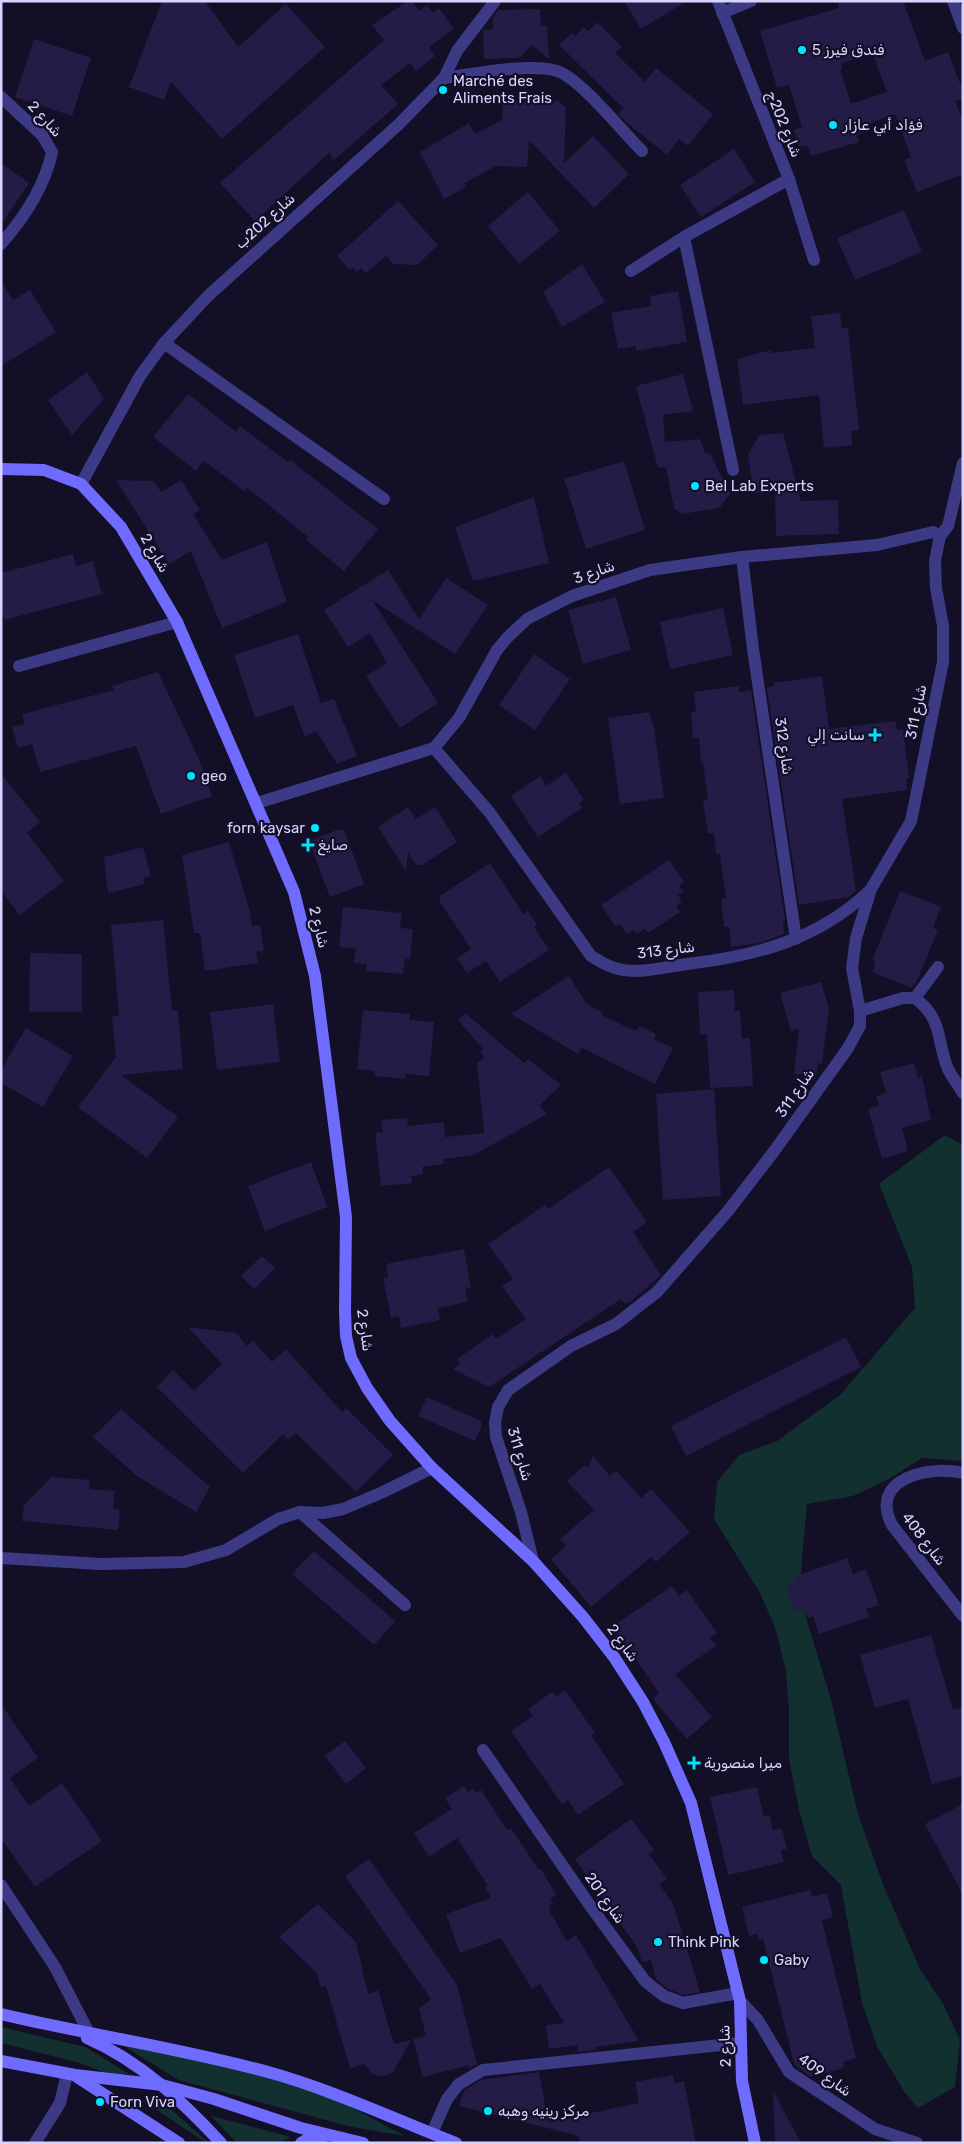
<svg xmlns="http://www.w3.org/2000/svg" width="964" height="2144" viewBox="0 0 964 2144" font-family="Rubik,'Noto Sans Arabic',sans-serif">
<rect width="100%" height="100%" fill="#130f26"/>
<g fill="#12302f">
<path d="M945 1135 963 1145V1461L922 1458 889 1479 853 1496 807 1504 800 1582 807 1621 830 1696 858 1814 884 1887 920 1969 943 2004 960 2040 955 2087 918 2108 905 2093 878 2048 862 2003 841 1885 812 1856 799 1810 789 1759V1712L786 1671 775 1627 759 1591 714 1519 717 1482 739 1455 777 1441 840 1395 915 1308 912 1267 879 1184Z"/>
<path d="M1 2027 85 2047 129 2074 111 2075 80 2063 1 2043Z"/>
<path d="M114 2040 188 2052 342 2102 405 2136 352 2127 179 2080Z"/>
<path d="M142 2100 165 2104 209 2143H206Z"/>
<path d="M211 2116 291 2137 279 2143H237Z"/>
</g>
<g fill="#241b47" fill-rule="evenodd">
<path d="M162 1H205L238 47 286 4 325 47 222 139 171 82 164 100 129 87Z"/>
<path d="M408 1H412L419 11 427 5 433 13 439 8 454 29 429 47 435 56 416 71 410 63 381 85 398 104 334 160 329 153 255 221 220 183 384 40 372 25Z"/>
<path d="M624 1H687L641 29Z"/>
<path d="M837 1H903L925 61 948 52 963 91V98L955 101 963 121V174L917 192 904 160 911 157 895 114 862 126 864 133 857 135 859 142 811 156 807 145 799 147 794 130 802 127 789 85 777 88 760 31 839 8ZM872 52 887 92 851 104 840 69H843L841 64Z"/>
<path d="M540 9 541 26H547L549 59 532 45 520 58 484 59 483 30 493 29V17L498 10Z"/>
<path d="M597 22 622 47 615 53 645 82 656 68 713 114 688 146 679 139 667 155 626 122 619 114 623 108 559 45 572 33 575 36 584 27 588 31Z"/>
<path d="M34 39 91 58 72 116 15 97Z"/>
<path d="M545 100 559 101 566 108 564 163 593 136 629 174 594 208 529 140 527 167 496 166 464 183 466 187 444 199 420 152 469 123 475 134 502 120 503 101 545 103Z"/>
<path d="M734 149 755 182 701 217 680 185Z"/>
<path d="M1 163 29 183 1 225Z"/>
<path d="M528 192 560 231 519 264 488 226Z"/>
<path d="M398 201 438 245 417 265 393 264 386 256 366 273 361 268 357 272 353 267 350 270 337 256Z"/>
<path d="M904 210 922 252 855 280 837 238Z"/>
<path d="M582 264 605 302 562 327 543 292Z"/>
<path d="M1 282 13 300 30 290 56 332 1 366Z"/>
<path d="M678 291 687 342 636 351 635 346 618 349 611 313 651 306 650 296Z"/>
<path d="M840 313 842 328H848L859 430 851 431 852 445 824 448 819 395 743 405 737 359 771 350V353L815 348 811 316Z"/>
<path d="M87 372 104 399 72 435 48 400Z"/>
<path d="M683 374 693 411 663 415 665 442 700 439 705 454 710 453 730 494 719 508 682 514 674 508 666 467 658 468 636 386Z"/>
<path d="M188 394 236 432 240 426 288 462 290 460 378 529 344 571 306 540 308 537 245 486 247 493 204 461 196 471 153 437Z"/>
<path d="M783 433 801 501 838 500 839 534 776 536 775 489 754 494 748 455 759 435Z"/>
<path d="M624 461 645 530 586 549 564 479Z"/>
<path d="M116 480 154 481 161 492 181 480 200 510 193 514 222 560 267 542 287 602 222 628 191 551 169 564Z"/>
<path d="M534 497 549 563 473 581 455 527Z"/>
<path d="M73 554 76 566 93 561 102 594 4 620 1 608V573Z"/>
<path d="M388 570 419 619 446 578 488 605 455 654 372 600 438 703 400 728 366 676 387 663 370 633 348 647 324 610Z"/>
<path d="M616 597 631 650 583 664 568 610Z"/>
<path d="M723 608 733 655 670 669 660 622Z"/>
<path d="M298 634 321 703 334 699 357 756 337 764 316 731 305 737 293 705 255 718 234 655Z"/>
<path d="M534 654 570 679 535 730 499 705Z"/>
<path d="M158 672 198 757 212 796 161 814 136 746 40 772 32 744 18 748 12 727 25 724 22 714 114 690 112 686Z"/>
<path d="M822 676 829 729 896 721 897 730H903L909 778 906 779 907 790 842 799 856 891 849 897 799 905 767 688 774 686V683Z"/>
<path d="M739 686V692L751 690 785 920 783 921 784 934 759 943 731 947 729 927H724L721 899 726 898 720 854H716L714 833H708L703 801 708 800 703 762 701 763 699 738 693 739 691 712 696 711 694 692Z"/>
<path d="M649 712 654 728 664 798 620 804 608 718Z"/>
<path d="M566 773 584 800 579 803 582 808 538 837 511 796 540 776 546 786Z"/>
<path d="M1 774 40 822 27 833 64 881 20 915 1 891Z"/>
<path d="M408 807 416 819 435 807 457 842 422 865H416L408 853 406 871 378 827Z"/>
<path d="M337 830H344L364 884 330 897 309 841Z"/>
<path d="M229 842 249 908 252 926 260 925 264 951 256 952 258 963 205 971 200 933H194L182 855Z"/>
<path d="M143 847 151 876 143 878 145 884 108 893 104 857Z"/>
<path d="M669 860 684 882 679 886 683 892 678 895 682 902 676 906 680 912 648 933 645 929 637 934 634 930 627 934 620 924 616 927 601 905Z"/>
<path d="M490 863 523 914 528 911 537 925 534 927 549 950 500 982 486 961 467 973 457 958 471 949 440 902V896Z"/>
<path d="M900 891 941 907 933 928 938 930 917 981 912 988 872 972 875 966 873 958Z"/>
<path d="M343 907 402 913 400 928 413 929 410 959H405L403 974 366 971 367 964 354 963 356 949 339 947Z"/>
<path d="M163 920 172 1011 178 1010 183 1069 121 1075 178 1117 147 1158 78 1107 116 1057 112 1016H119L111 925Z"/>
<path d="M30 953 82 954V1012H29Z"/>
<path d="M569 976 586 1003 603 1013 601 1015 636 1031 639 1026 656 1034 654 1039 673 1048 655 1084 582 1048 578 1054 511 1014Z"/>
<path d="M821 982 829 1009 822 1064 818 1063 816 1076 794 1074 799 1029 791 1031 780 993Z"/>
<path d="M734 990 735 1011 740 1010 742 1038H750L753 1086 710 1088 707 1034 700 1035 698 992Z"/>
<path d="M273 1004 280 1062 217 1070 210 1012Z"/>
<path d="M363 1010 410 1014 409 1020 434 1022 429 1076 406 1074 405 1079 375 1076V1071L357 1069Z"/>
<path d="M465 1013 524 1063 528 1059 561 1085 539 1106 547 1114 474 1155 443 1159 444 1164 422 1167 423 1174 411 1176 412 1183 381 1186 375 1133 383 1132 381 1120 407 1118 408 1126 444 1122 445 1137 484 1133 477 1063 484 1058 480 1051 483 1049 458 1020Z"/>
<path d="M26 1028 73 1056 43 1107 1 1083V1070Z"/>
<path d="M914 1063 918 1078 922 1076 931 1120 902 1128 908 1151 882 1159 868 1109 879 1106 876 1096 886 1093 880 1072Z"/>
<path d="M714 1089 721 1196 663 1200 656 1094Z"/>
<path d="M311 1162 327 1207 265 1231 248 1186Z"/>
<path d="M609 1167 647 1222 633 1232 661 1275 630 1302 625 1304 621 1299 489 1387 453 1369 460 1364 457 1359 493 1334 496 1339 526 1319 502 1286 513 1279 488 1244 545 1205 548 1209Z"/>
<path d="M464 1249 471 1288 465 1289 468 1302 438 1308 440 1320 401 1328 399 1316 391 1318 383 1278 388 1277 386 1264Z"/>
<path d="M262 1256 275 1268 254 1289 241 1276Z"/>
<path d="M188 1327 236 1333 247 1346 253 1341 272 1362 286 1349 342 1412 346 1408 393 1455 356 1492 296 1433 288 1440 283 1434 243 1473 157 1387 173 1370 194 1391 222 1364Z"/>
<path d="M846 1337 861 1367 686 1456 671 1426Z"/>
<path d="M427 1397 481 1421V1428L475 1441 418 1416Z"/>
<path d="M121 1409 210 1487 196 1512 137 1476 93 1437Z"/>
<path d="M593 1456 610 1476 616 1470 641 1498 651 1489 690 1532 656 1562 651 1557 591 1607 551 1559 566 1546 560 1539 594 1510 567 1481 584 1466 588 1467Z"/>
<path d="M52 1477 90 1480 89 1489 115 1491 113 1509 120 1510 118 1530 22 1521 24 1505Z"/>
<path d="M314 1551 395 1621 374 1645 292 1574Z"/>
<path d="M847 1558 853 1574 866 1569 879 1605 866 1609 869 1617 819 1634 813 1616 808 1618 804 1609 795 1612 786 1585 796 1582 794 1577Z"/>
<path d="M672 1586 679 1596 687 1590 717 1633 710 1638 716 1646 675 1674 712 1717 687 1739 653 1699 659 1693 613 1626Z"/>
<path d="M931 1635 953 1710 963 1707V1776L932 1784 908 1699 875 1708 860 1655Z"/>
<path d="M565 1690 595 1733 591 1735 624 1784 578 1815 568 1800 562 1804 511 1731 533 1716 528 1709 552 1692 556 1697Z"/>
<path d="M1 1704 38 1758 10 1778 29 1806 62 1783 102 1841 35 1887 1 1838Z"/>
<path d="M345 1741 366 1768 346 1784 325 1756Z"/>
<path d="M464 1786 468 1792 473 1789 476 1793 481 1790 507 1830 511 1828 538 1869H541L556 1895 550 1899 553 1903 549 1905 551 1909 549 1910 567 1941 576 1935 639 2041 595 2047 596 2050 578 2052 577 2045 549 2049 546 2025 564 2023 540 1984 532 1989 501 1938 460 1953 446 1914 491 1898 485 1887 488 1886 457 1838 429 1857 414 1833 452 1809 445 1798Z"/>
<path d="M757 1787 764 1817 770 1815 773 1830 782 1829 787 1849 781 1850 784 1862 728 1875 710 1797Z"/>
<path d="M963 1804V1895L925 1824Z"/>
<path d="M631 1819 654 1850 649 1854 667 1879 659 1884 673 1903 700 1992 684 1995 668 1989 656 1979 651 1960 642 1962 637 1947 575 1859Z"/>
<path d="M369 1859 457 1985 477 2064 468 2069 469 2065 423 2077 413 2039 426 2036 419 2009 431 1999 345 1876Z"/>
<path d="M810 1890 812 1897 827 1893 833 1917 822 1920 856 2058 843 2062 844 2068 811 2077 794 2064 763 1939 759 1940 757 1934 749 1936 742 1907Z"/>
<path d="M318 1904 356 1942 368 1994 378 1990 394 2044 411 2040 393 2072 385 2076H377L370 2072 365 2064 350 2068 326 1986 321 1987 316 1972 279 1937Z"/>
<path d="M539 2072 548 2122 639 2103 635 2082 673 2075 674 2083 684 2081 696 2143H580L579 2136 459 2106 464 2090 481 2080Z"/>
<path d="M773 2091 801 2143H775Z"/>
</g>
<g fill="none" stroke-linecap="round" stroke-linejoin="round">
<g stroke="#3d3a85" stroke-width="12">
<path d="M718 1 789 179 814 260"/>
<path d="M953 1 963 28"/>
<path d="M722 13 751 1"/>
<path d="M444 78C471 74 539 61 562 73 585 85 622 131 642 151"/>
<path d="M1 97 42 135 52 152C45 186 23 219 1 244"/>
<path d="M684 237 733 470"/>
<path d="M631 271 684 237 789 179"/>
<path d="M164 343 384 499"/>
<path d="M81 484 140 376 164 343 209 295 398 125 444 78 457 51 495 1"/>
<path d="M940 536 948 526 963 463"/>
<path d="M742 557 753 649 796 939"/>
<path d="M19 666 177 622"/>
<path d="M434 748 490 813 591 956C598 960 605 965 612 967 635 976 664 967 687 964 755 956 817 940 868 892"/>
<path d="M257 803 434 748 459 718 497 650 507 638 527 619 572 596 650 570 742 557 877 545 933 532 940 536"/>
<path d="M915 998C944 1020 936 1041 948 1069 952 1077 958 1085 963 1093"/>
<path d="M915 998 938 967"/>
<path d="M860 1011 903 998H915"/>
<path d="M963 1473C930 1465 868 1478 892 1525L963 1616"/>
<path d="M300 1512 405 1605"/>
<path d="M1 1558 101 1564 184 1562 226 1550 278 1519 300 1512 323 1513 343 1509 383 1492 432 1468"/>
<path d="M533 1561 521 1512 496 1437 495 1423 498 1407 508 1390 571 1346 616 1324 657 1292 728 1211 775 1150 848 1048 860 1026V1011L852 968 856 938 871 889 911 821 943 662V626L936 588 935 561 940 536"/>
<path d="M483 1750 591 1907 645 1981 664 1996 683 2003 738 1993"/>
<path d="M1 1885 55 1967 89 2033"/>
<path d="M740 2001 758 2020 789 2072 875 2129 917 2143"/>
<path d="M432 2133 447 2099 459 2084 483 2070 740 2043"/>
<path d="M35 2143 60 2103 67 2074"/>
</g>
<g stroke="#6f6bff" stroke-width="12">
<path d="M1 469 44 470 81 484 121 527 177 622 294 892 315 976 346 1217 345 1311 346 1336 351 1358 367 1388 390 1421 432 1468 533 1561 583 1617 614 1657 643 1702 664 1742 691 1803 740 2001 742 2081 755 2143"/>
<path d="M1 2014C90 2035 180 2048 268 2072 333 2090 394 2119 456 2143"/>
<path d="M87 2038C140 2061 182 2101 221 2143"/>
<path d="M1 2061 75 2075 162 2085 214 2099 301 2128 363 2143"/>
<path d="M77 2077 179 2143"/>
<path d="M301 2143 309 2138 325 2136"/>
</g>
</g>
<g fill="#00e5ff" stroke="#130f26" stroke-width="2">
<circle cx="802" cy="50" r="5"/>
<circle cx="443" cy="90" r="5"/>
<circle cx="833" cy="125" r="5"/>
<circle cx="695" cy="486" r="5"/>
<path d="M872.5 727.5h5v5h5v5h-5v5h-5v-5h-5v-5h5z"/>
<circle cx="191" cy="776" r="5"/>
<circle cx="315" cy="828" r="5"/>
<path d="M305.5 837.5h5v5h5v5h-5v5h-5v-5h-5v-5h5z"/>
<path d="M691.5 1755.5h5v5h5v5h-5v5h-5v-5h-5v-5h5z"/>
<circle cx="658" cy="1942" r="5"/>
<circle cx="764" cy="1960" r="5"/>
<circle cx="100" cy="2102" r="5"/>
<circle cx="488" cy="2111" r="5"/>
</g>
<g text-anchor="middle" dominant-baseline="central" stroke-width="4.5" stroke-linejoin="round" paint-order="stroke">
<g font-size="15" fill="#d9d4ff" stroke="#130f26" text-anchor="start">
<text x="812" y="50">فندق فيرز 5</text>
<text x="453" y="81">Marché des<tspan x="453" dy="17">Aliments Frais</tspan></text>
<text x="843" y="125">فؤاد أبي عازار</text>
<text x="705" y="486">Bel Lab Experts</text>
<text x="865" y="735" text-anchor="end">سانت إلي</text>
<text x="201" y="776">geo</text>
<text x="305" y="828" text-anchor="end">forn kaysar</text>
<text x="318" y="845">صايغ</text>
<text x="704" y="1763">ميرا منصورية</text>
<text x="668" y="1942">Think Pink</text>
<text x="774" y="1960">Gaby</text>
<text x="110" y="2102">Forn Viva</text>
<text x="498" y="2111">مركز رينيه وهبه</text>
</g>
<g font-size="15" fill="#d9d4ff" stroke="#130f26">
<text transform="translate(45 119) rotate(48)">شارع 2</text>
<text transform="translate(784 124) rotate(68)">شارع 202ج</text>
<text transform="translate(265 221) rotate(-42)">شارع 202ب</text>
<text transform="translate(155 553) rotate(60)">شارع 2</text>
<text transform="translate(594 572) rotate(-19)">شارع 3</text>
<text transform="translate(916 712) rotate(-78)">شارع 311</text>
<text transform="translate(784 746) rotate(82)">شارع 312</text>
<text transform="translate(319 927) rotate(76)">شارع 2</text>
<text transform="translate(666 950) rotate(-7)">شارع 313</text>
<text transform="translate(795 1093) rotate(-55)">شارع 311</text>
<text transform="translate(365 1330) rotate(82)">شارع 2</text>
<text transform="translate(520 1454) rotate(74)">شارع 311</text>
<text transform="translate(924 1539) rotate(53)">شارع 408</text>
<text transform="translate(623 1643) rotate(54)">شارع 2</text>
<text transform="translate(605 1898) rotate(55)">شارع 201</text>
<text transform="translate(725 2046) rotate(-92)">شارع 2</text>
<text transform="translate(825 2075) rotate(36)">شارع 409</text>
</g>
</g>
<rect width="964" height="2144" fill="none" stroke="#d9d4ff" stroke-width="5"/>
</svg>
